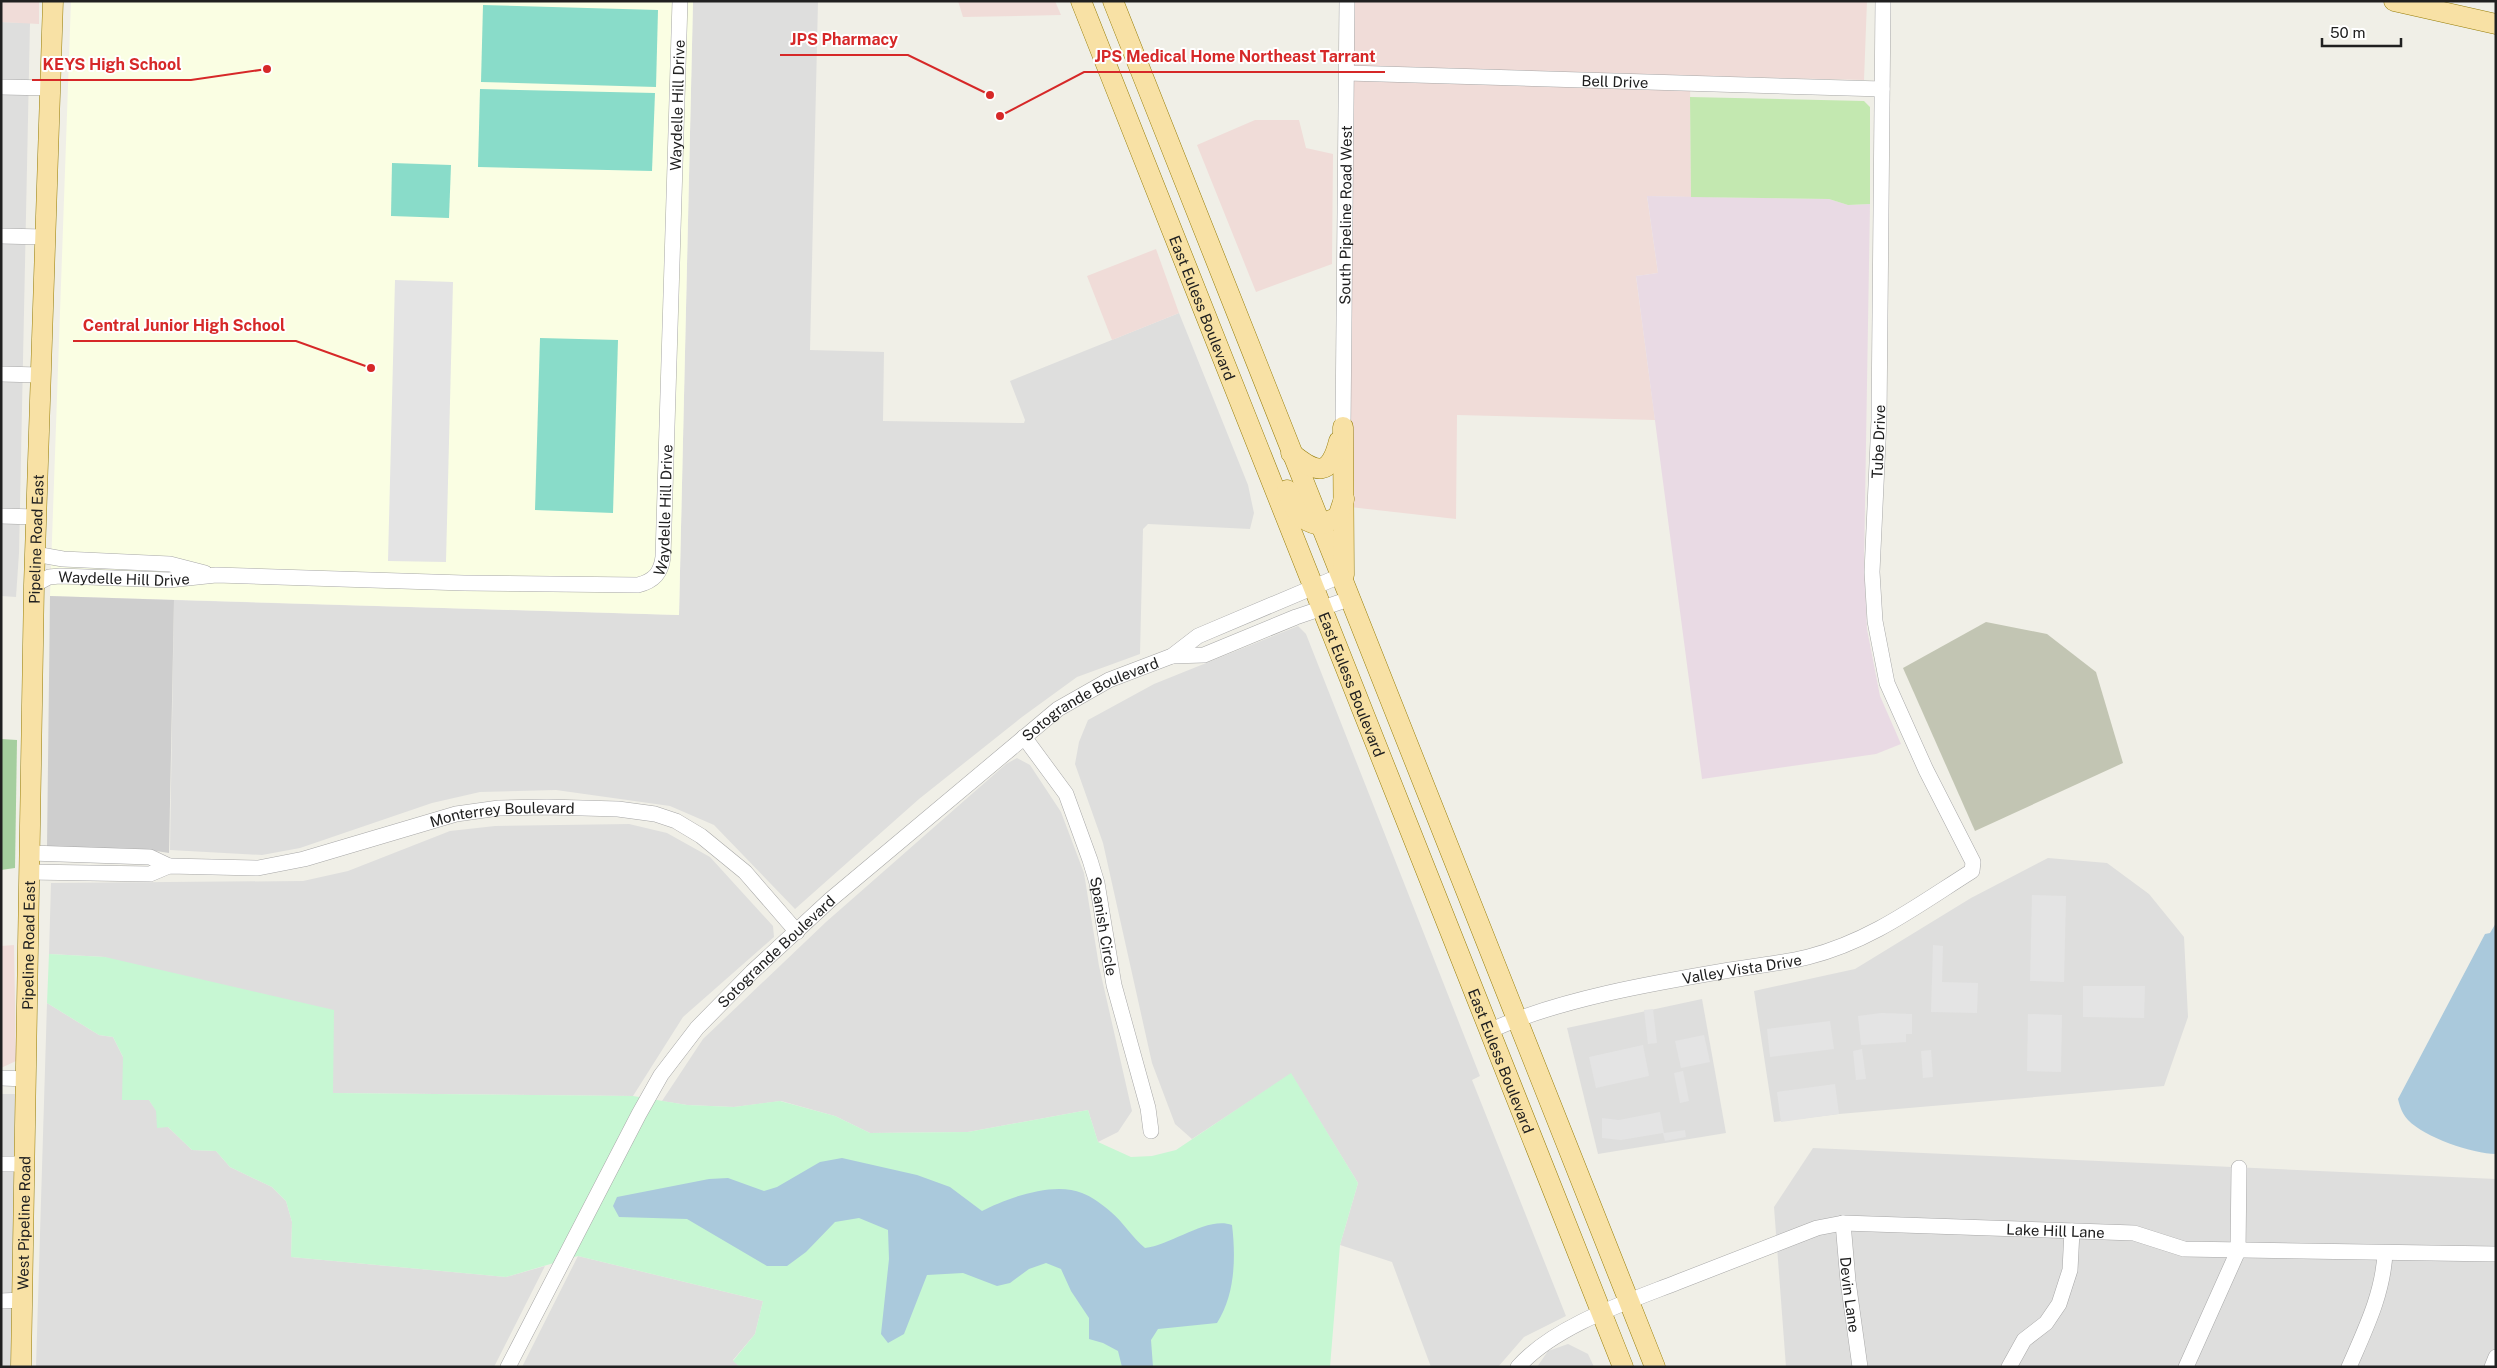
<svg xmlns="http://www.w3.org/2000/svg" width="2497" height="1368" viewBox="0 0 2497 1368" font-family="'Public Sans',sans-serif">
<rect width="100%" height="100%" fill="#f0efe7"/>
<g fill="#dededd">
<path d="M693 1H818L810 350 884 352 883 421 1024 423 1025 420 1010 381 1179 313 1248 485 1254 513 1250 529 1148 524 1143 529 1140 654 1077 677 1022 717 919 799 795 909 714 825 670 806 556 790 480 792 432 803 300 848 262 855 170 850 174 600 679 615Z"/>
<path d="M1 22 30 23 19 553 16 597 1 596Z"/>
<path d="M1298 626 1306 634 1480 1076 1472 1080 1566 1316 1524 1337 1498 1367H1431L1392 1262 1340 1245 1358 1183 1291 1074 1192 1139 1175 1124 1152 1063 1103 843 1075 764 1079 742 1088 720 1154 684Z"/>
<path d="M1017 758 1030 765 1061 812 1084 873 1099 966 1132 1111 1118 1132 1098 1142 1088 1110 968 1132 870 1133 835 1116 781 1101 734 1107 687 1105 662 1101 703 1039 826 922 1006 764Z"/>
<path d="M629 824 667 833 710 857 773 926 774 937 683 1017 633 1096 333 1093 105 957 49 954 51 883 303 881 348 871 450 831 495 826Z"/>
<path d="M2048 858 2107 863 2149 894 2184 937 2188 1017 2164 1086 1839 1114 1774 1122 1754 991 1855 969 1971 898Z"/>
<path d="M1702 999 1726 1133 1598 1154 1567 1028Z"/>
<path d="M47 1003 99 1035 113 1037 123 1057V1100H149L168 1127 192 1150 216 1151 230 1167 272 1187 286 1201 292 1222 291 1257 506 1277 545 1266 494 1367H36Z"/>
<path d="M1 1094H15L11 1367H1Z"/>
<path d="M1813 1148 2496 1179V1367H1786L1774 1207Z"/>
<path d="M578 1256 763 1301 755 1334 733 1360 740 1367H522Z"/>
<path d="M1568 1344 1588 1354 1594 1367H1537L1548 1351Z"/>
</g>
<g fill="#f0dcd8">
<path d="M1 1H39V24L1 22Z"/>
<path d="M958 1H1055L1061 15 963 17Z"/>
<path d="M1354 1H1867L1864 80 1690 76 1691 197 1647 196 1658 273 1636 276 1655 420 1457 415 1456 519 1350 507Z"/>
<path d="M1255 120H1299L1306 148 1333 154 1332 264 1256 292 1197 145Z"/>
<path d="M1156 249 1179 313 1112 340 1087 276Z"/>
<path d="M14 945 16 1061 1 1068V946Z"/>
</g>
<path fill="#e9dae4" d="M1647 196 1829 199 1848 205 1870 204 1864 564 1867 629 1880 696 1901 744 1876 754 1702 779 1636 276 1658 273Z"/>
<path fill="#fafee3" d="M71 1H693L679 615 50 596Z"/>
<path fill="#cecece" d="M50 596 174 600 169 853 143 849 47 847Z"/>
<path fill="#c2c5b3" d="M1986 622 2047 634 2096 672 2123 763 1975 831 1903 668Z"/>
<path fill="#c3e8b0" d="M1690 97 1864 101 1870 107V204L1848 205 1829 199 1691 197Z"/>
<path fill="#a5ce9e" d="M1 739 17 740 15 868 1 870Z"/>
<path fill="#c7f7d3" d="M49 954 105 957 334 1010 333 1093 633 1096 687 1105 734 1107 780 1101 835 1116 870 1133 968 1132 1088 1110 1098 1142 1131 1157 1152 1156 1176 1150 1291 1073 1358 1183 1340 1245 1330 1367H740L733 1361 755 1334 763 1301 578 1256 506 1277 291 1257 292 1222 286 1201 272 1187 230 1167 216 1151 192 1150 168 1127 157 1128 156 1111 149 1100H122L123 1057 113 1037 99 1035 47 1003Z"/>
<g fill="#89dcc9">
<path d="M483 5 658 10 656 87 481 82Z"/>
<path d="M480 89 655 93 652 171 478 167Z"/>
<path d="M392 163 451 165 449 218 391 216Z"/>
<path d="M540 338 618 340 613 513 535 510Z"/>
</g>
<g fill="#e4e4e4">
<path d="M395 280 453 282 446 562 388 561Z"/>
<path d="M2032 895 2066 896 2064 982 2030 981Z"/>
<path d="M1933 945 1943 946 1942 982 1978 983 1977 1013 1931 1012Z"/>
<path d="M2083 986H2145L2144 1018 2083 1017Z"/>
<path d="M1653 1009 1657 1043 1648 1044 1644 1010Z"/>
<path d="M1881 1013 1912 1014V1034H1906V1042L1861 1045 1858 1016Z"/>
<path d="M2028 1014 2062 1015 2061 1072 2027 1071Z"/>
<path d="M1830 1021 1834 1049 1770 1057 1767 1029Z"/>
<path d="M1704 1035 1710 1062 1681 1068 1675 1041Z"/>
<path d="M1643 1045 1649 1076 1596 1088 1589 1057Z"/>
<path d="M1862 1049 1866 1079 1856 1080 1853 1051Z"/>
<path d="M1931 1050 1933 1077 1923 1078 1921 1051Z"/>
<path d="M1683 1071 1689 1101 1680 1103 1674 1073Z"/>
<path d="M1835 1084 1839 1114 1781 1122 1777 1092Z"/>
<path d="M1660 1112 1664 1133 1685 1130 1686 1137 1665 1141 1663 1133 1621 1140 1602 1138V1118L1619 1120Z"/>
</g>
<g fill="#aac9dc">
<path d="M2496 923V1154C2473 1154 2424 1137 2408 1120 2402 1113 2400 1107 2398 1099L2485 934 2490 933Z"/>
<path d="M842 1158 917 1175 950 1187 982 1211C1007 1198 1054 1181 1082 1193 1091 1196 1103 1205 1111 1212 1123 1222 1132 1237 1145 1248 1172 1245 1207 1216 1232 1225 1236 1258 1235 1295 1217 1323L1158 1329 1151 1340 1153 1367H1122L1118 1351 1103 1343 1089 1339V1318L1071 1291 1061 1269 1046 1263 1029 1269 1010 1283 997 1286 963 1273 927 1275 904 1334 888 1343 881 1334 889 1259 888 1230 859 1218 835 1222 806 1252 787 1266H767L687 1219 619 1217 613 1206 617 1197 709 1179 728 1178 764 1191 777 1187 820 1162Z"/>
</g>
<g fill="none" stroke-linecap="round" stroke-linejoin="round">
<g stroke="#a7a7a7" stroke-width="16">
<g id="minor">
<path id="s1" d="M1347 73 1882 89"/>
<path d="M1 87 50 88"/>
<path d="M1 236 44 237"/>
<path d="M1 374 40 375"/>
<path id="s2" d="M1343 427 1347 1"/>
<path d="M1 516 36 517"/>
<path d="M35 554 63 559 170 564 205 573"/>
<path id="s3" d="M34 585 49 577 60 576 169 580 216 575 464 583 638 585C654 581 661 573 663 557L680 1"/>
<path d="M1172 656 1204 655 1296 617 1349 599"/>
<path id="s4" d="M1024 737 1066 794 1090 860 1097 883 1114 985 1148 1108 1151 1131"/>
<path d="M30 853 150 857 169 866"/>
<path id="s5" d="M29 872 150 874 169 866 258 868 304 859 456 814 499 808 547 807 618 809 655 814 676 821 701 836 745 872 797 932"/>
<path id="s6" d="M1489 1031C1559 999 1653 983 1730 970 1756 966 1783 963 1808 957 1871 941 1918 905 1972 871L1973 862 1926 770 1887 683 1875 621 1872 572 1879 420 1883 1"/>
<path d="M1 1078 26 1079"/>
<path d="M1 1164H24"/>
<path id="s7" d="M1843 1223 1848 1281 1860 1367"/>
<path d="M1 1301 22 1300"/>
<path id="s8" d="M508 1367 639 1114 661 1075 697 1028 752 972 830 900 1058 709 1109 680 1172 656 1198 636 1340 576"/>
<path id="s9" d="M1518 1367C1554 1326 1627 1302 1678 1282 1724 1264 1770 1246 1817 1228L1843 1223 2134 1233 2184 1249 2496 1254"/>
<path d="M2009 1367 2024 1340 2046 1323 2059 1304 2070 1270 2072 1231"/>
<path d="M2186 1367 2238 1251 2239 1168"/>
<path d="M2349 1367C2365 1330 2383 1294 2385 1253"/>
<path d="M2492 1367 2496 1357"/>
</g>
</g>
<g stroke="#967d07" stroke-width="21">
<g id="major">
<path id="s10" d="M1081 1 1623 1367"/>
<path d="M1113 1 1655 1367"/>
<path d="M2394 1 2496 24"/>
<path d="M1343 427 1344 575"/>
<path d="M1291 453C1317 474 1330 477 1339 441"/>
<path d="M1287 490C1294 508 1299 522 1320 525L1338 517 1344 499"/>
<path id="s11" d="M21 1367 34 585 53 1"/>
</g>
</g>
<use href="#minor" stroke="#fff" stroke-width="15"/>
<use href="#major" stroke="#f8e1a5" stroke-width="20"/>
</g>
<g text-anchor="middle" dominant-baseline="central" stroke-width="4" stroke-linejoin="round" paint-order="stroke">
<g font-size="15" fill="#202020" stroke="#fff">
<text stroke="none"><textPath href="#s1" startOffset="268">Bell Drive</textPath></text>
<text stroke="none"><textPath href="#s3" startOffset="1099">Waydelle Hill Drive</textPath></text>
<text stroke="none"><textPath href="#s2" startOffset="212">South Pipeline Road West</textPath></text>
<text stroke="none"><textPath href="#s10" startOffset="330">East Euless Boulevard</textPath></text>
<text stroke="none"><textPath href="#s6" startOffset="965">Tube Drive</textPath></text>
<text stroke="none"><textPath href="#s3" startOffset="694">Waydelle Hill Drive</textPath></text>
<text stroke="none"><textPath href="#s11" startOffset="828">Pipeline Road East</textPath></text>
<text stroke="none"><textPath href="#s3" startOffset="92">Waydelle Hill Drive</textPath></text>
<text stroke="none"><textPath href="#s10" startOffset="735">East Euless Boulevard</textPath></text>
<text stroke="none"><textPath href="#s8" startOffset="904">Sotogrande Boulevard</textPath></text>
<text stroke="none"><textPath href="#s5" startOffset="482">Monterrey Boulevard</textPath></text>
<text stroke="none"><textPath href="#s4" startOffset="209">Spanish Circle</textPath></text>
<text stroke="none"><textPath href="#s11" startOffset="422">Pipeline Road East</textPath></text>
<text stroke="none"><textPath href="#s8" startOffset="499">Sotogrande Boulevard</textPath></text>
<text stroke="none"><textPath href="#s6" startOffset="261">Valley Vista Drive</textPath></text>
<text stroke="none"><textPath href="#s10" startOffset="1140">East Euless Boulevard</textPath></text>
<text stroke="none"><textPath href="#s11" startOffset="144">West Pipeline Road</textPath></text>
<text stroke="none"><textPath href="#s9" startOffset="571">Lake Hill Lane</textPath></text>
<text stroke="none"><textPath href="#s7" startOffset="72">Devin Lane</textPath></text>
</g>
</g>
<path fill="none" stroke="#d62828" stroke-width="2" d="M990 95L908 55H780M1000 116L1084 72H1385M267 69L191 80H32M371 368L296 341H73"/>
<g fill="#d62828" stroke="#fff" stroke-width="2">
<circle cx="990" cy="95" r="5"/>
<circle cx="1000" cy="116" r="5"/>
<circle cx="267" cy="69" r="5"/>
<circle cx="371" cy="368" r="5"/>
</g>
<g font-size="16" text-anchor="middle" font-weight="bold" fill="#d62828" stroke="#fff" stroke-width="4" stroke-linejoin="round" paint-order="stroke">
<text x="844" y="45">JPS Pharmacy</text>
<text x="1235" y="62">JPS Medical Home Northeast Tarrant</text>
<text x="112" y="70">KEYS High School</text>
<text x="184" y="331">Central Junior High School</text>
</g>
<rect width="2497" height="1368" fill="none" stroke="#202020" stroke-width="5"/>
<path d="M2322 38v8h79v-8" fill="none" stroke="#202020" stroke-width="2.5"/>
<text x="2330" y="38" font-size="15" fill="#202020" stroke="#ffffff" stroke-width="4" paint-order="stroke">50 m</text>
</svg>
